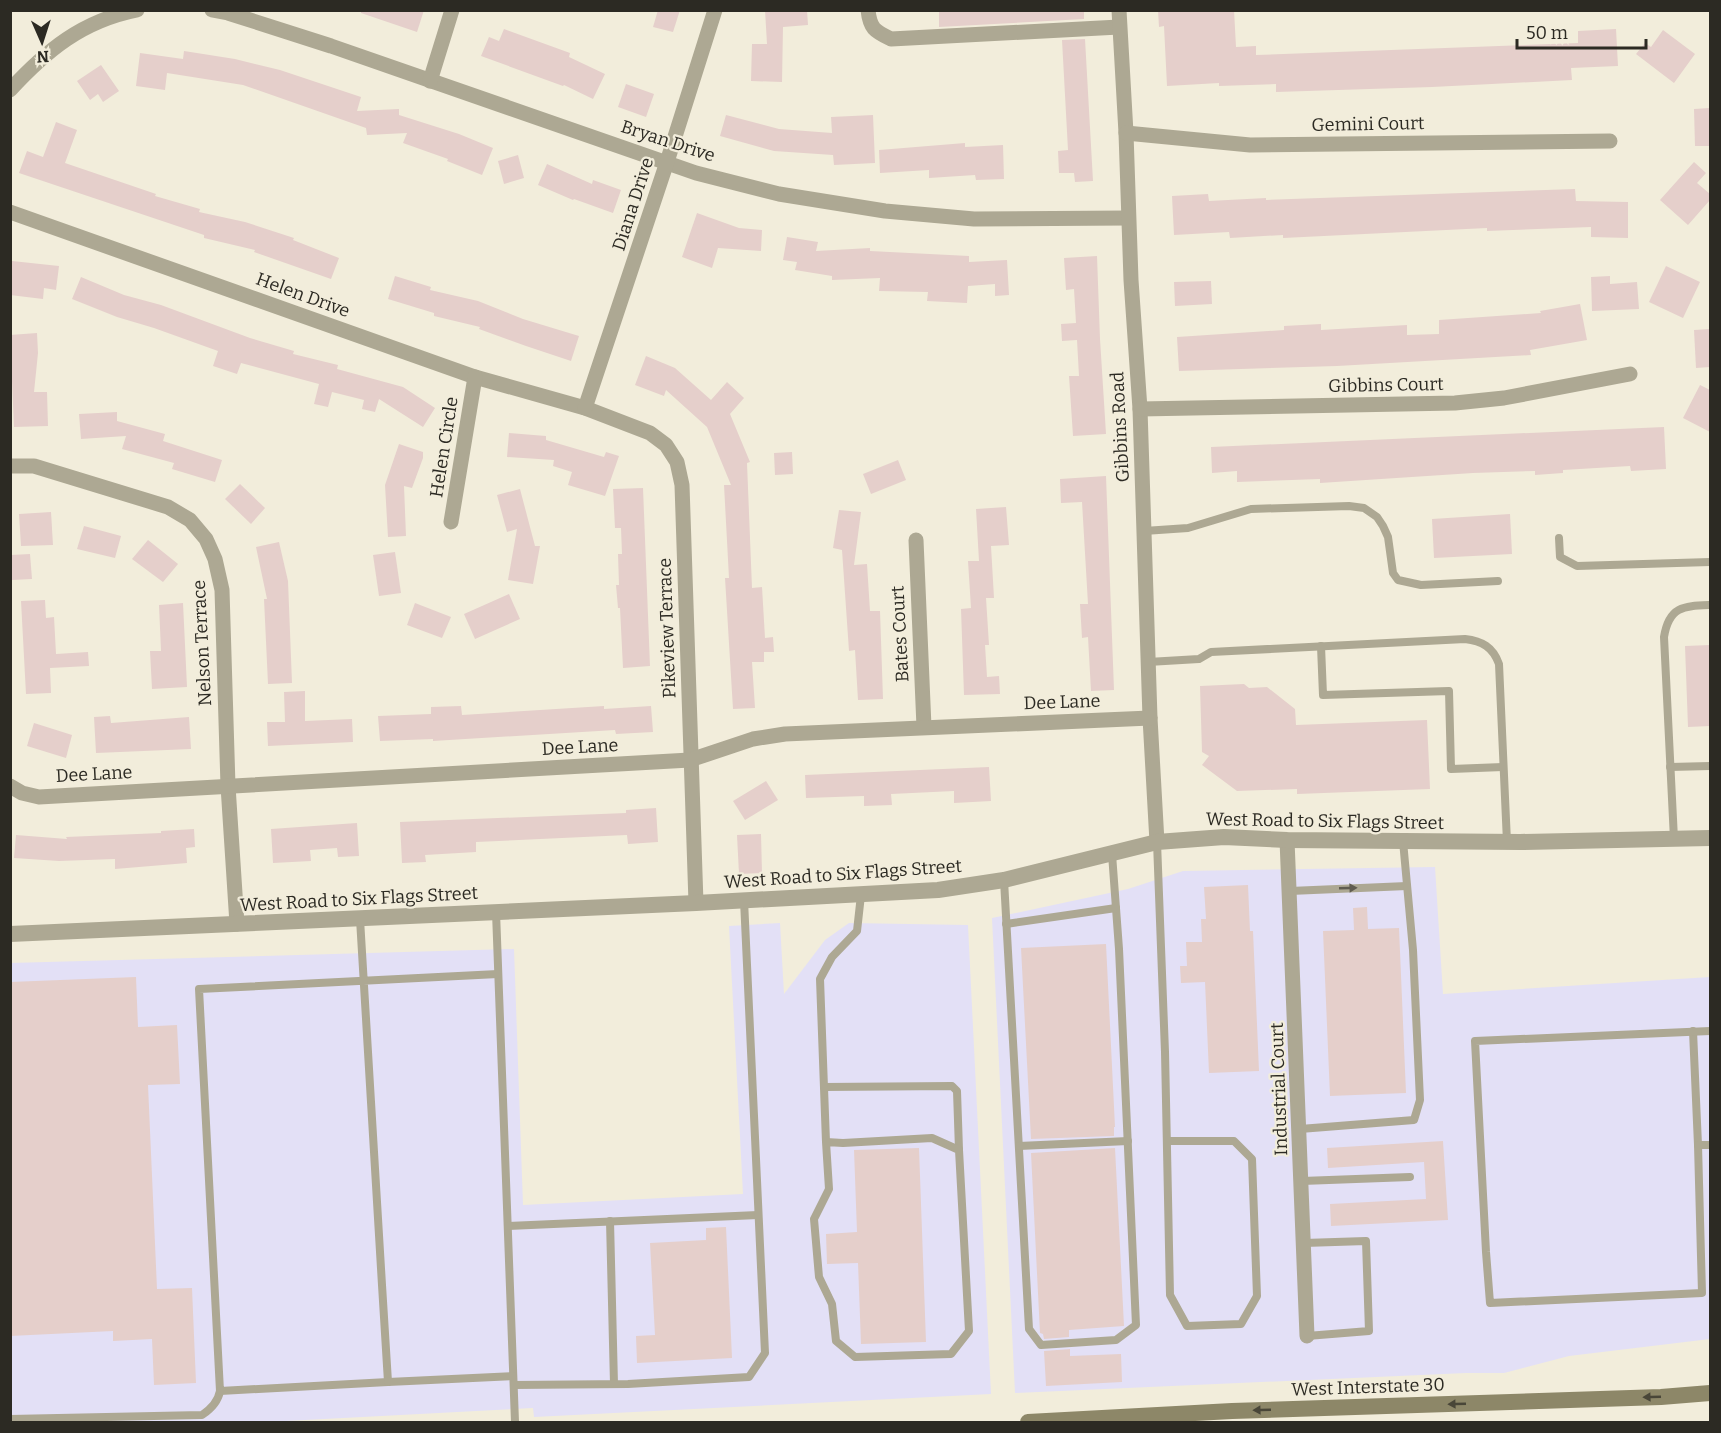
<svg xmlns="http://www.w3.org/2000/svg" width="1721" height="1433" viewBox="0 0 1721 1433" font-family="Bitter,serif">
<rect width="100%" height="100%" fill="#f2eddb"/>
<g fill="#e3e0f6">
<path d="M1435 867 1443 994 1710 977V1339L1569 1356 1504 1373H1466L1015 1393 992 918 1128 889 1183 871Z"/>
<path d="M780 923 784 994 825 940 849 923 968 925 991 1394 534 1417 533 1408 267 1422H11L10 963 514 949 523 1205 743 1194 729 926Z"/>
</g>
<g fill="#e5cfcb">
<path d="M361 10H424L417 32 361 13Z"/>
<path d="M658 10H680L673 32 653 27Z"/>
<path d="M765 10H807L808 25 783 27 782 82 751 81 752 44H767Z"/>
<path d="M939 10H1084V19L939 27Z"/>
<path d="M1158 10H1234L1236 47 1256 46V55L1578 43V31L1616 29 1618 66 1571 68 1572 80 1432 87 1276 92V84L1219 86V83L1167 86 1164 26 1159 27Z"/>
<path d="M504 29 570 53 569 57 605 74 593 99 564 85 563 86 481 56 489 37 499 41Z"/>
<path d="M1663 30 1695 54 1674 83 1636 54 1645 43 1651 47Z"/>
<path d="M1085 39 1093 181 1075 182 1074 173H1059L1058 151 1068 150 1062 40Z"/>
<path d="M184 51 235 59 280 70 361 97 357 111 399 109V115L459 134 493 148 482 175 447 161 448 159 403 143 407 133 367 135 366 128 243 85 167 73 165 90 136 86 140 53 183 59Z"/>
<path d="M101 65 119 91 103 102 98 94 90 100 77 81Z"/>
<path d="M626 84 654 94 646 117 618 107Z"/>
<path d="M1710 108V146H1695L1694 109Z"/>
<path d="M726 115 779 129 832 133 831 117 873 115 875 163 834 165 833 155 774 151 720 136Z"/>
<path d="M56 122 77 130 65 163 156 194 155 196 200 209 199 212 245 222 294 238 293 240 339 258 331 279 254 252 255 250 204 238V235L19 173 27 151 43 157Z"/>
<path d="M965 143V147L1003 145 1004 179 976 180 975 175 929 178V170L880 173 879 150Z"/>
<path d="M518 155 524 178 504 184 498 161Z"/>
<path d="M1694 162 1706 173 1697 183 1710 194V200L1688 225 1660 200Z"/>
<path d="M547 164 592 184 593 180 621 190 613 213 574 199 573 200 538 185Z"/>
<path d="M1575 189 1576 201 1628 202V238L1591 237V227L1487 231V228L1283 238V235L1230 238 1229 232 1174 235 1172 196 1208 194 1209 201 1266 198V200Z"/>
<path d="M697 213 739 228 762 230 761 251 718 248 712 268 682 257Z"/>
<path d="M787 237 818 242 816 251 870 248V251L969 256V262L1007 260 1009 295 995 296V284L968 286 967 303 927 301 928 292 879 291 880 278 832 280V276L795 270 797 262 783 260Z"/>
<path d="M1097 256 1100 339 1106 434 1073 436 1069 376H1079L1077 340 1062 341 1061 324 1076 323 1074 289 1066 290 1064 258Z"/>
<path d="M12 261 59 266 56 290 44 288 43 299 10 295Z"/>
<path d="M1666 266 1700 282 1683 318 1649 302Z"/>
<path d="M395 276 431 287 430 290 478 301 523 319 579 336 571 361 526 346 479 329 480 327 434 316V313L388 299Z"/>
<path d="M1610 276V284L1637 282 1639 309 1592 311 1591 277Z"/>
<path d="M81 277 124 295 161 305 250 338 294 351 293 354 338 365 337 369 403 387 435 408 423 427 379 399 375 412 362 409 364 400 332 392 328 407 314 404 319 384 241 363 237 374 213 366 218 351 154 328 117 317 72 299Z"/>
<path d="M1211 281 1212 304 1175 306 1174 282Z"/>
<path d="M1580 304 1587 340 1530 350 1531 355 1337 366 1179 371 1177 337 1284 330V326L1321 324V330L1407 325V335L1439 334V320L1541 313 1540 311Z"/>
<path d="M1710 329V367L1696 368 1694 330Z"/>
<path d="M37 333 38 353 34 392H47L48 426 14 427 10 335Z"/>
<path d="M646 356 675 368 711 400 727 382 744 398 730 414 750 462 747 463 752 588 762 587 765 638 773 637 774 652H764V662H752L755 708 733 709 725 578H729L724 485H731L707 427 666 390 664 396 635 385Z"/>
<path d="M1700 385 1710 390V432L1683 418Z"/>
<path d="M117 412V421L165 434 163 441 222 460 215 482 172 469 174 463 122 449 126 436 81 439 79 414Z"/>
<path d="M1664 427 1666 469 1631 471 1630 466 1563 470V473L1535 475V471L1473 473 1320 483V479L1237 482V471L1212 473 1211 447Z"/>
<path d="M509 433 546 436V440L604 457 606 452 619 456 605 496 568 485 572 472 553 466 554 460 507 457Z"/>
<path d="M399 444 423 452V458L412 488 404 486 406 536 388 537 385 485Z"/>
<path d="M792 452 793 474 775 475 774 453Z"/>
<path d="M898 460 906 480 871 494 863 474Z"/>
<path d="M1106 476 1114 690 1091 691 1088 637 1082 638 1080 604H1088L1082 502 1061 503 1060 479Z"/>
<path d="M240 484 265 508 251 524 225 499Z"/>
<path d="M643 488 650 666 623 668 620 608H618L616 585H619L618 554H622L621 528H615L613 489Z"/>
<path d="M520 489 535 546H540L533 584 508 580 517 529 507 532 497 495Z"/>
<path d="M1006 507 1009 545 991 546 994 598H986L989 645H985L987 677 999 676 1000 694 964 695 961 609 971 608 968 561H979L976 509Z"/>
<path d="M839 510 861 512 854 565 867 564 870 611H880L883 699 858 700 855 650 849 651 842 550 833 548Z"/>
<path d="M51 512 53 545 21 546 19 514Z"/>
<path d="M1510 514 1512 554 1434 558 1432 519Z"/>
<path d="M84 526 121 536 115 558 77 549Z"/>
<path d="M148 540 178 564 163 582 132 559Z"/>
<path d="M279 542 288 581 292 683 268 684 264 599H267L256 547Z"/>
<path d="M395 552 401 593 379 596 373 555Z"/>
<path d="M30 554 32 579 12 580 11 555Z"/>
<path d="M509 594 520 619 475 639 464 614Z"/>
<path d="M45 600 46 618 54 617 56 654 88 652 89 666 50 668 51 693 26 694 21 601Z"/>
<path d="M183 603 187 687 152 689 150 651H161L159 605Z"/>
<path d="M415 603 451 617 442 638 407 625Z"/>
<path d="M1710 645V726L1688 727 1685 646Z"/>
<path d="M1244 684 1249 688 1267 687 1295 709 1296 725 1427 720 1430 789 1297 794V789L1237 791 1202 765 1209 756 1202 752 1200 686Z"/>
<path d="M305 691V721L352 719 353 742 268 746 267 722H285L284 692Z"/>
<path d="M461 706 462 715 604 706V709L651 706 653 732 616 734 615 730 433 741V739L380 741 378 716 431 714V707Z"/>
<path d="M110 716 111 723 189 717 191 749 96 753 94 717Z"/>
<path d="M34 723 72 735 66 758 27 746Z"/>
<path d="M989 767 991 801 954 803V791L891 794 892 805 864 806V796L806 798 805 775Z"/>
<path d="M766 781 778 800 745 820 733 801Z"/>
<path d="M656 808 658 842 628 844 627 835 476 842V852L425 855 426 862 402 863 400 822 626 813V810Z"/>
<path d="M357 823 359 856 338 857 337 848 310 850 311 861 273 863 271 829Z"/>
<path d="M194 829 195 847 186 848 187 863 115 869V859L59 861 14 858 16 835 67 839 66 837 161 833V831Z"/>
<path d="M761 834 762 873 739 874 737 835Z"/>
<path d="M1248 885 1250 931H1253L1259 1071 1209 1073 1205 982 1181 983 1180 966H1187L1186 942H1202L1201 919H1206L1204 887Z"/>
<path d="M1367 907 1368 929 1399 928 1406 1093 1330 1096 1323 931 1354 930 1353 908Z"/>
<path d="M1106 944 1115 1127H1114V1136L1031 1139 1021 948Z"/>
<path d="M136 977 138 1027 177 1025 180 1084 148 1085 157 1289 192 1288 196 1383 154 1385 152 1339 113 1341V1331L10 1336V982Z"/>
<path d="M1443 1141 1448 1220 1331 1226 1330 1204 1426 1199 1424 1162 1328 1168 1327 1148Z"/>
<path d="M919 1148 926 1342 861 1344 858 1263 827 1264 826 1234 857 1232 854 1150Z"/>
<path d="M1115 1148 1124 1326 1069 1330V1337L1044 1339 1043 1334 1040 1333 1031 1153Z"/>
<path d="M726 1227 732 1358 637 1363 636 1336 655 1335 650 1243 706 1240V1228Z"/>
<path d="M1070 1349V1356L1121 1354 1122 1382 1046 1386 1044 1351Z"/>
</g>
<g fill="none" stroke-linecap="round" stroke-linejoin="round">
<g stroke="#ada893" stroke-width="8">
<path d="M1144 531 1188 528 1251 509 1349 506 1364 508 1377 517 1383 526 1388 537 1393 573 1398 580 1421 585 1498 581"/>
<path d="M1559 538 1560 557 1577 566 1710 562"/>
<path d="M1321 646 1323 695 1449 691 1451 769 1503 767"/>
<path d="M1148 662 1199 659 1211 652 1465 639C1482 641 1493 647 1499 664L1507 842"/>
<path d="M1670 767 1710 766"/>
<path d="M1674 839 1664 637C1669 606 1684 606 1710 605"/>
<path d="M1157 842 1165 1052 1170 1295 1187 1326 1241 1324 1257 1296 1252 1159 1234 1141H1167"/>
<path d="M1004 880 1029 1329 1041 1345 1116 1340 1136 1325 1119 949 1112 854"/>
<path d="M1290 891 1407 886"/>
<path d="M496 912 515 1422"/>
<path d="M360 919 382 1285 388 1382 220 1391 199 989 498 974"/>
<path d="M1006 924 1116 908"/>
<path d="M1693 1031 1698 1145"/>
<path d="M1710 1031 1475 1041 1486 1252 1490 1303 1702 1293 1698 1145H1710"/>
<path d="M824 1087 952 1086 957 1091 959 1150"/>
<path d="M1300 1129 1414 1120 1420 1100 1413 950 1403 841"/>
<path d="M826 1142 829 1189 814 1219 819 1277 832 1304 836 1341 855 1357 951 1354 969 1331 959 1150 932 1138 843 1143 826 1142 820 979 832 957 857 931 861 895"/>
<path d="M1019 1146 1128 1141"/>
<path d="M1302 1181 1410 1177"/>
<path d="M610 1221 614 1384"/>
<path d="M508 1226 758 1215"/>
<path d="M1304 1243 1366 1241 1369 1331 1307 1336"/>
<path d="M388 1382 513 1376"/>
<path d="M514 1385 628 1384 749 1377 765 1353 744 900"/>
<path d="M10 1419 202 1415C211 1409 218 1402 220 1391"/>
</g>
<g stroke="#ada893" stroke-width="15">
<path d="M212 10 228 13 331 46 696 173 779 194 885 211 974 219 1128 218"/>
<path d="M868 10C870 29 875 31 891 39L1119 27"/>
<path d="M1119 10 1126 133 1131 280 1140 409 1150 718 1157 842"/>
<path d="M430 81 452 10"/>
<path d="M10 90C47 50 82 21 137 10"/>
<path d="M1126 133 1250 145 1610 141"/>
<path d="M10 212 475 377 585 408 650 433 666 445 677 462 682 485 696 903"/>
<path d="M585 408 667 162 715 10"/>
<path d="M1140 409 1455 403 1504 398 1630 374"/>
<path d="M10 466H34L168 507 190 520 206 539 215 559 222 590 228 786 237 924"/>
<path d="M451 522 475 377"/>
<path d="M916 540 924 727"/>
<path d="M10 786 22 793 39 797 690 760 753 739 785 734 1150 718"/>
<path d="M1287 840 1307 1336"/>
</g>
<path stroke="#ada893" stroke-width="16" d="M10 934 696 903 938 890 1004 880 1157 842 1224 837 1287 840 1520 842 1710 838"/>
<path stroke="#8d8768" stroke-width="16" d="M1028 1422 1232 1411 1661 1397 1710 1393"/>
</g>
<defs><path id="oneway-solid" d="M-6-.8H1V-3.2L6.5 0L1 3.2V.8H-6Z" transform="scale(1.5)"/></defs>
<use fill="#605c50" href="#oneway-solid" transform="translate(1348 888) rotate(-2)"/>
<g fill="#494638">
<use href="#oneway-solid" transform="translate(1652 1397) rotate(178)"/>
<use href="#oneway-solid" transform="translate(1457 1404) rotate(178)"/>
<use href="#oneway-solid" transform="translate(1262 1410) rotate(178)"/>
</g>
<g text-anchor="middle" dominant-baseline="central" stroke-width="4.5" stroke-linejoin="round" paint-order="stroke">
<g font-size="18" fill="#2c2a23" stroke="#f2eddb">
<text transform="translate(1368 124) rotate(-1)">Gemini Court</text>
<text transform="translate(668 141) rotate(18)">Bryan Drive</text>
<text transform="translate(633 204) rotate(-72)">Diana Drive</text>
<text transform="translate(303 295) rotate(20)">Helen Drive</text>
<text transform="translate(1386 385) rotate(-1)">Gibbins Court</text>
<text transform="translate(1120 427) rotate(-93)">Gibbins Road</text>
<text transform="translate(444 447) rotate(-81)">Helen Circle</text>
<text transform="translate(667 628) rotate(-92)">Pikeview Terrace</text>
<text transform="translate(900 634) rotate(-93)">Bates Court</text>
<text transform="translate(202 643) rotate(-93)">Nelson Terrace</text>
<text transform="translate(1062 702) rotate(-2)">Dee Lane</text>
<text transform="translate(580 747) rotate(-3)">Dee Lane</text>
<text transform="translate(94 774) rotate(-3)">Dee Lane</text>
<text transform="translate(1325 821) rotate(1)">West Road to Six Flags Street</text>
<text transform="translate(843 874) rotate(-4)">West Road to Six Flags Street</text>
<text transform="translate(359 899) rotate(-3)">West Road to Six Flags Street</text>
<text transform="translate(1279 1089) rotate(-92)">Industrial Court</text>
<text transform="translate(1368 1387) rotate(-2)">West Interstate 30</text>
</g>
</g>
<rect width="1721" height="1433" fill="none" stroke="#2c2a23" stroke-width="24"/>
<g transform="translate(42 42) rotate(177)" stroke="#f2eddb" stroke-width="4.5" paint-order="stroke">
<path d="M0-4.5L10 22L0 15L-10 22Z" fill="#2c2a23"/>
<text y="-9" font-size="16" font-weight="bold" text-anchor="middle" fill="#2c2a23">N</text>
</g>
<path d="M1517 39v9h129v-9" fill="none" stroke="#2c2a23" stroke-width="3"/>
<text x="1526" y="39" font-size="18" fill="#2c2a23" stroke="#f2eddb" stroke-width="4.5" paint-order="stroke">50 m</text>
</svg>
